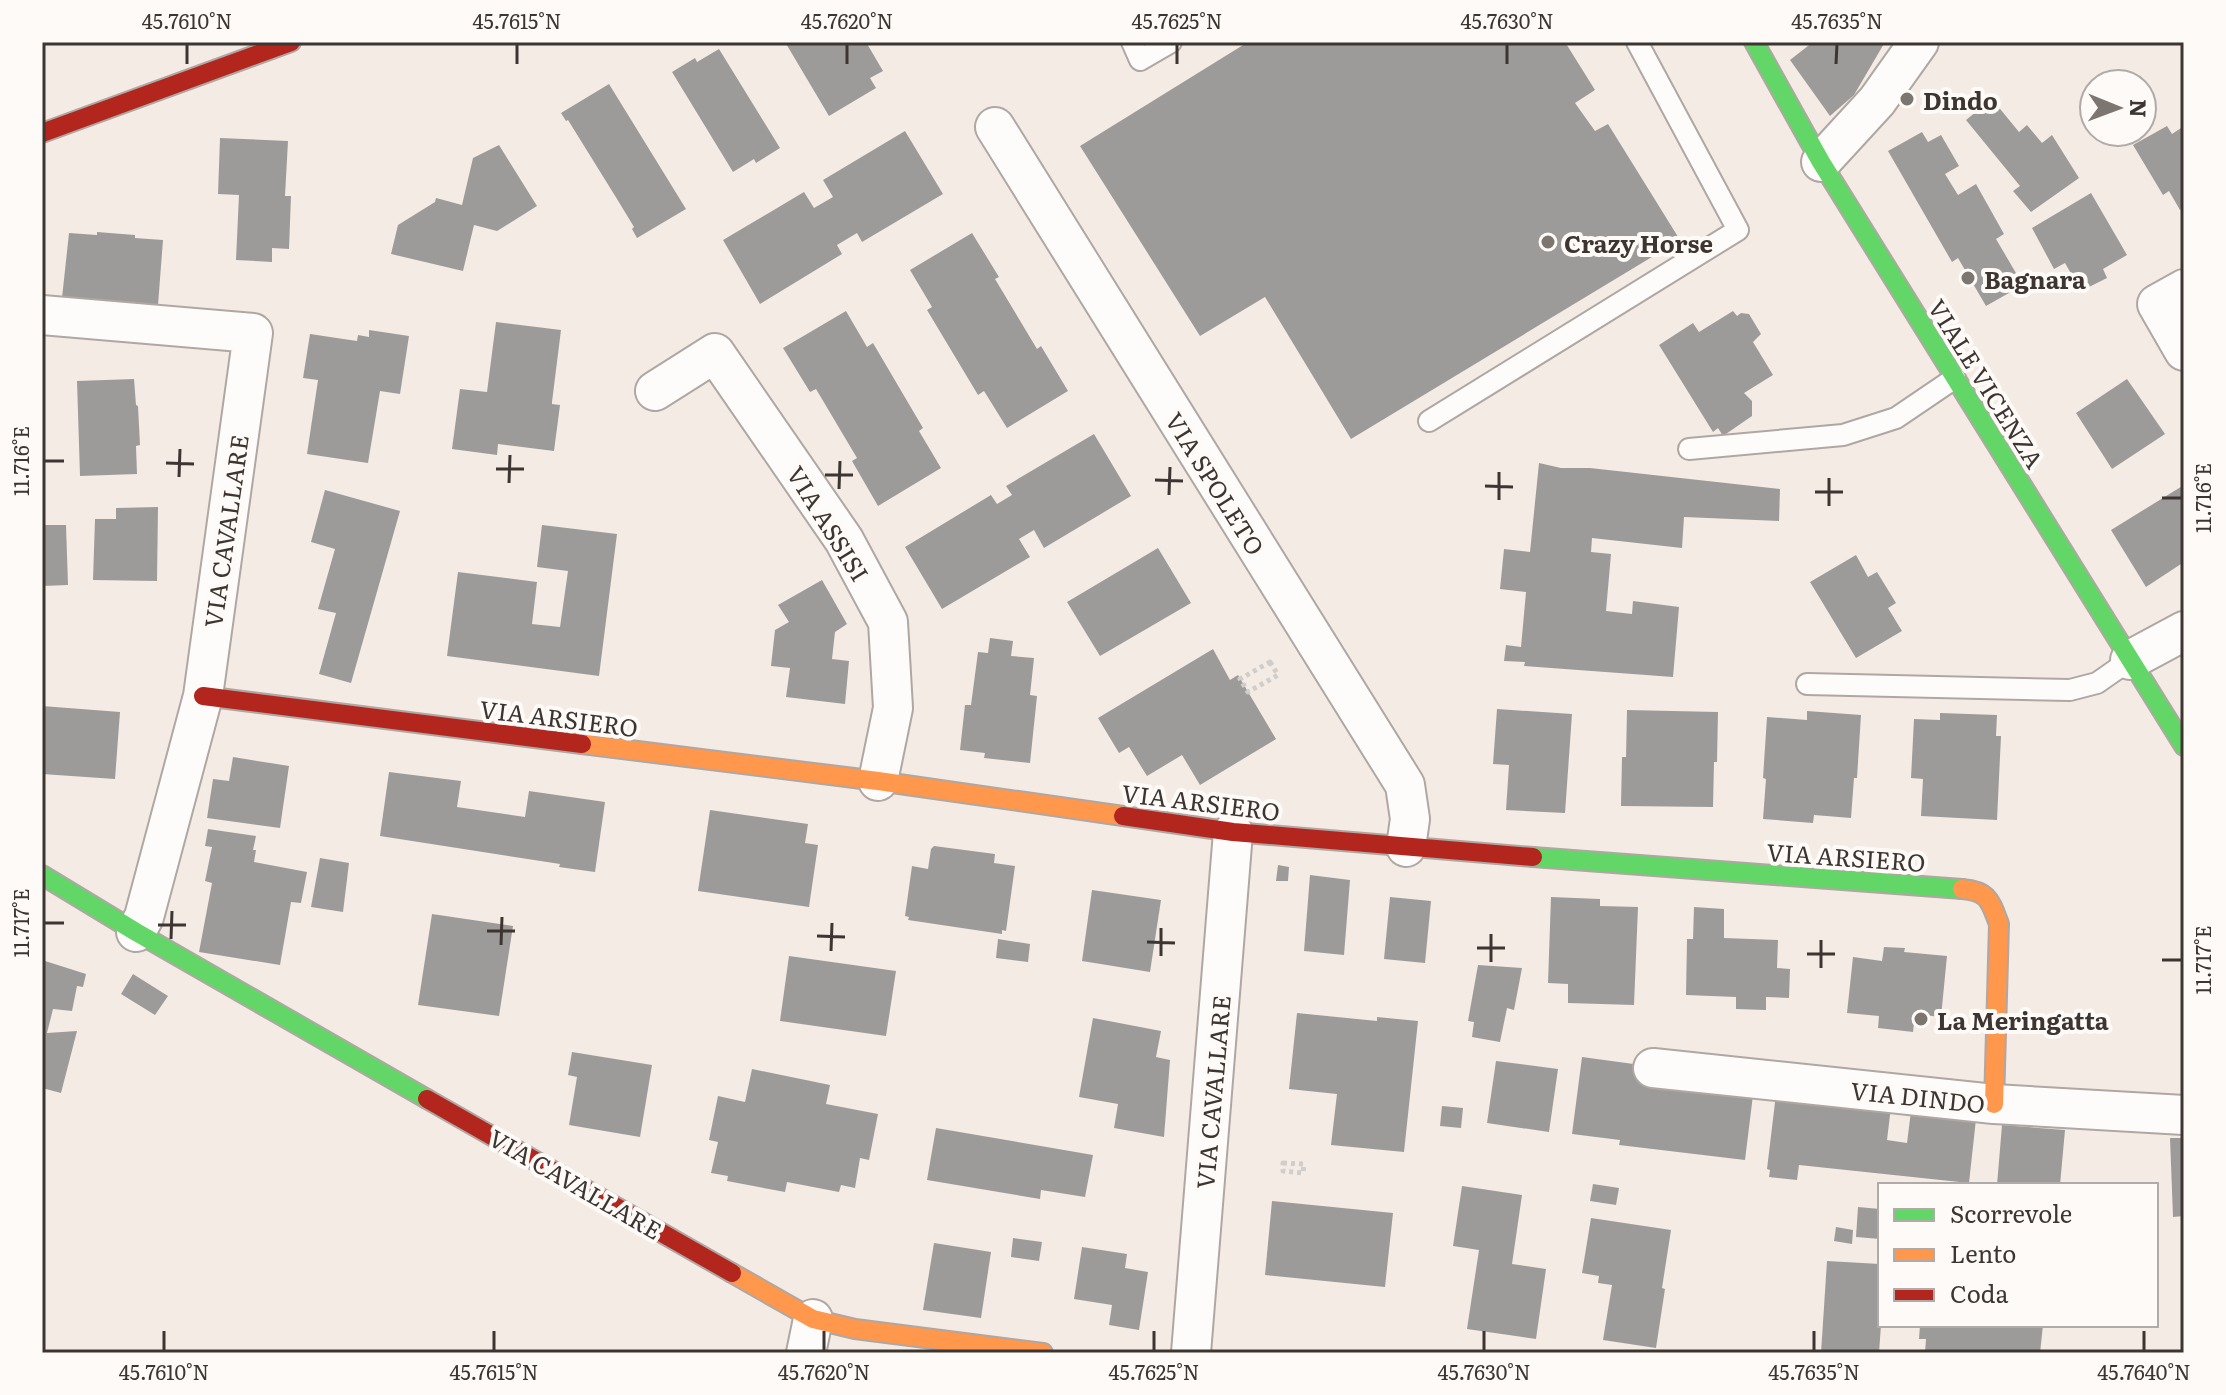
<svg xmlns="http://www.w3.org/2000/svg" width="2226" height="1395" viewBox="0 0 2226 1395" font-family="Literata,serif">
<rect width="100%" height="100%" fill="#f5ebe5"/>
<g fill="#9d9b9a">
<path d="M785 42H866L883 71 870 78 876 88 829 116Z"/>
<path d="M1248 42H1565L1595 90 1575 103 1595 131 1608 124 1680 240 1351 439 1265 297 1200 336 1080 146Z"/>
<path d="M1813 42H1885L1854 95 1830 116 1790 60Z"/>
<path d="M719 49 780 148 756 163 754 159 733 172 672 72 695 58 697 62Z"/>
<path d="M609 84 686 209 637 238 632 229 634 227 617 199 568 120 566 121 561 113Z"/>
<path d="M1992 99 2019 132 2027 125 2042 143 2052 135 2079 178 2031 212 2013 191 2020 186 1966 120Z"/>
<path d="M2167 126 2172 134 2184 126V208L2180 210 2169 191 2163 195 2133 145Z"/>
<path d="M905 131 943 194 862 242 857 233 837 245 842 254 760 304 723 240 804 192 814 208 833 197 823 180Z"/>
<path d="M1922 132 1928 142 1941 135 1959 166 1945 174 1958 195 1976 184 2004 234 1996 239 2023 285 1986 306 1958 258 1952 262 1888 151Z"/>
<path d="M220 138 288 141 285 196H291L289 249 272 248V262L236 260 239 195 218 194Z"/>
<path d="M499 145 537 206 497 231 474 225 463 271 391 254 398 225 435 202 436 198 462 205 473 158Z"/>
<path d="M2091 193 2127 255 2103 269 2107 278 2081 291 2065 263 2054 269 2032 228Z"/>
<path d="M97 232 135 235V238L163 240 158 305 62 298 69 233 97 235Z"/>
<path d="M972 233 999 277 995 279 1037 349 1041 346 1068 391 1007 428 984 391 978 395 927 310 932 307 910 270Z"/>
<path d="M846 311 867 347 873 343 923 428 919 431 941 468 878 506 852 461 857 458 816 389 810 392 783 348Z"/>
<path d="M1733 311 1737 316 1741 313 1749 314 1761 334 1753 342 1773 375 1744 393 1752 401V416L1723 436 1718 428 1713 432 1659 345 1693 323 1699 332Z"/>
<path d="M496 322 561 330 552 402V404L560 405 554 451 498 444 497 455 452 449 460 389 487 392Z"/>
<path d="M369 330 409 336 400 394 380 391 368 463 307 454 318 380 303 378 310 334 357 341 358 335 369 337Z"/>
<path d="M134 379 136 405 138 406 140 445 136 446 137 474 80 476 77 381Z"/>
<path d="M2127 379 2165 434 2112 469 2076 413Z"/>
<path d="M1094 434 1131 496 1044 548 1034 530 1019 539 1030 557 942 609 905 547 991 495 997 504 1012 495 1006 486Z"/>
<path d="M1539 463 1561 468H1590L1780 489 1779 521 1684 517 1682 548 1592 538 1591 552 1611 554 1606 611 1632 614 1633 601 1679 607 1673 677 1524 666 1525 662 1504 661 1506 645 1521 647 1526 592 1500 589 1504 549 1530 552Z"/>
<path d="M2184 485V562L2146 587 2111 530Z"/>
<path d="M325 490 400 511 351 683 319 674 336 613 318 609 335 549 311 542Z"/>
<path d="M158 507 157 581 93 580 95 519H116V508Z"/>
<path d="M42 525H66L68 585 42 586Z"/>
<path d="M542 525 617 534 599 676 447 656 458 572 537 582 532 624 560 627 568 571 537 567Z"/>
<path d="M1158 548 1191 603 1100 656 1067 602Z"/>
<path d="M1856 555 1868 577 1877 572 1896 603 1888 608 1902 631 1856 658 1810 582Z"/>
<path d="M822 580 847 624 835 632 832 659 849 661 845 704 786 697 790 668 771 666 775 630 789 622 778 605Z"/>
<path d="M990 638 1013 641 1011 656 1034 658 1030 695 1037 696 1030 763 984 758 985 753 960 750 965 705H971L978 652 988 653Z"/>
<path d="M1213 649 1230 680 1238 675 1276 739 1200 785 1182 755 1147 776 1129 747 1119 753 1098 718Z"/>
<path d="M42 706 120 712 115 779 42 774Z"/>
<path d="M1497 709 1572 714 1565 813 1506 810 1509 765 1493 764Z"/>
<path d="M1627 710 1718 712 1717 762H1714L1713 807 1621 806 1622 757H1626Z"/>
<path d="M1807 711 1861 715 1857 778H1854L1851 818 1814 815 1813 823 1763 819 1766 779 1763 778 1767 717 1807 720Z"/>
<path d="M1940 713 1997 715 1996 736H2001L1997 820 1921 816 1923 779 1911 778 1914 719 1940 720Z"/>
<path d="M233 757 289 766 280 828 207 818 213 779 229 781Z"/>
<path d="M389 772 461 781 457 807 525 817 529 791 605 802 595 872 559 867 560 864 380 836Z"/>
<path d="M710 810 808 824 805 843 818 845 809 907 698 891Z"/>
<path d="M208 829 256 836 253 850H256L254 862 307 872 301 903 291 902 280 965 199 952 212 883 205 881 212 847 205 846Z"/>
<path d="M934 846 995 854 994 863 1015 866 1006 931 1002 930V934L908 920 909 917 905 916 912 866 928 869 931 849Z"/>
<path d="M320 858 349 863 343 912 311 907Z"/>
<path d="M1278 865 1289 867 1288 881H1276Z"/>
<path d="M1310 875 1350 880 1344 955 1304 951Z"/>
<path d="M1092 890 1161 900 1150 972 1082 961Z"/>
<path d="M1390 897 1431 901 1425 963 1384 959Z"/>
<path d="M1551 897 1600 899V906L1638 907 1634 1005 1568 1003V984L1548 983Z"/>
<path d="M1694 907 1724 909V938L1778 940 1777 968 1790 969 1789 998 1766 997V1010L1736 1009V997L1686 995 1687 939H1693Z"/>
<path d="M432 914 513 926 499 1016 418 1005Z"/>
<path d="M998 939 1030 944 1028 962 996 958Z"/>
<path d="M1884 947 1905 948 1904 952 1947 956 1941 1017 1915 1014 1913 1032 1878 1028 1879 1016 1847 1013 1853 957 1882 961Z"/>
<path d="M789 956 896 971 886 1036 780 1021Z"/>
<path d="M42 960 86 974 83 987 77 986 72 1011 53 1009 47 1033 77 1031 61 1093 42 1088Z"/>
<path d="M1478 965 1522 968 1514 1010 1507 1008 1500 1042 1472 1037 1474 1022 1468 1021Z"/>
<path d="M133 974 168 996 155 1015 121 994Z"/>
<path d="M1297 1013 1377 1021V1017L1418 1021 1404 1152 1331 1145 1337 1094 1289 1089Z"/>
<path d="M1093 1018 1161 1031 1156 1057 1170 1060 1164 1137 1114 1128 1118 1104 1079 1097Z"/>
<path d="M572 1052 652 1065 640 1137 569 1125 577 1077 568 1075Z"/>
<path d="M1582 1057 1641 1065 1639 1080 1753 1095 1745 1160 1619 1145 1620 1140 1572 1134Z"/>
<path d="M1496 1061 1558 1069 1549 1132 1487 1123Z"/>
<path d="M752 1069 830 1085 826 1104 878 1114 869 1160 860 1158 855 1188 841 1185 839 1192 787 1182 785 1192 727 1181 728 1176 711 1173 718 1142 709 1140 718 1096 745 1102Z"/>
<path d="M1776 1094 1891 1107 1887 1140 1907 1143 1911 1111 1976 1119 1969 1183 1799 1165 1797 1180 1769 1177 1770 1170 1767 1169Z"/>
<path d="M1442 1106 1463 1108 1461 1128 1440 1126Z"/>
<path d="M2002 1125 2065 1130 2060 1185H1997Z"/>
<path d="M936 1128 1093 1155 1085 1197 1041 1190 1040 1199 927 1180Z"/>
<path d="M2170 1138H2184V1216L2173 1217Z"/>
<path d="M1593 1184 1619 1188 1616 1205 1590 1201Z"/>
<path d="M1462 1186 1522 1195 1512 1264 1546 1269 1536 1339 1467 1329 1479 1250 1453 1246Z"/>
<path d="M1272 1201 1393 1213 1385 1287 1265 1275Z"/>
<path d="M1858 1207 1880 1209V1239L1856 1237Z"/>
<path d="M1591 1218 1671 1230 1662 1288 1665 1289 1656 1348 1603 1340 1612 1285 1598 1283 1599 1276 1582 1273Z"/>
<path d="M1836 1227 1853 1230 1852 1244 1834 1241Z"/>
<path d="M1013 1238 1042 1242 1039 1261 1011 1257Z"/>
<path d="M934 1243 991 1252 981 1318 923 1310Z"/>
<path d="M1082 1247 1127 1254 1125 1268 1148 1272 1139 1330 1109 1325 1112 1305 1074 1299Z"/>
<path d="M1827 1261 1880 1264 1881 1325 1879 1353H1821Z"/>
<path d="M1920 1325H2043L2040 1353H1925L1926 1339H1919Z"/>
</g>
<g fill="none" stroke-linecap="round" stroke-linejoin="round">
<g stroke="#afa7a3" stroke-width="24">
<g id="lane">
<path d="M1132 42 1140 60 1171 42"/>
<path d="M1429 421 1738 230 1637 42"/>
<path d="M1689 449 1843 435 1896 418 1955 378"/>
<path d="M1807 684 2070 690 2097 683 2130 660"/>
</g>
</g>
<g stroke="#afa7a3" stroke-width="42">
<g id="street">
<path d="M995 127 1405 785 1410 819 1406 847"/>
<path d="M1821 162 1877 101 1919 42"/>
<path d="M2184 289 2157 304 2184 351"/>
<path d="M42 315 253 333 203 696 144 917 136 932"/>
<path d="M655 391 715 353 844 540 888 622 893 708 878 781"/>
<path d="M2130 660 2184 631"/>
<path d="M1653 1068 1994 1104 2184 1115"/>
<path d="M806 1353 813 1319"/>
<path d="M1191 1353 1233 832"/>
</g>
</g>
<g stroke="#afa7a3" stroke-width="22">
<g id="fast">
<path d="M1754 42 1821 162 2184 746"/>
<path d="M1533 857 1962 889"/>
<path d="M42 875 136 932 427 1099"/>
</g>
</g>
<g stroke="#afa7a3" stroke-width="22">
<g id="slow">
<path d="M582 744 878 781 1123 816"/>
<path d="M1962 889C1989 891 1990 901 1999 924L1994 1104"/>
<path d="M732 1273 813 1319 855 1329 1043 1353"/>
</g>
</g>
<g stroke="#afa7a3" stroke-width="22">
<g id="jam">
<path d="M42 133 291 42"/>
<path d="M203 696 582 744"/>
<path d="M1123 816 1233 832 1533 857"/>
<path d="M427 1099 732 1273"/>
</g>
</g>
<g stroke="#d0cdcb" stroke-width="5" stroke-dasharray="4 4" stroke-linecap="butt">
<path d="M1270 662 1278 675 1248 692 1240 679Z"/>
<path d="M1283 1163 1304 1164 1303 1173 1283 1171Z"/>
</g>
<use href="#lane" stroke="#fefcfb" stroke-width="20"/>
<use href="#street" stroke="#fefcfb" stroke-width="38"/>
<use href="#fast" stroke="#63d668" stroke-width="18"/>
<use href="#slow" stroke="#ff974d" stroke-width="18"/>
<use href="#jam" stroke="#b3261e" stroke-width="18"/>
</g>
<path fill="none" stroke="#3c3531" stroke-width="3" d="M187 64V44M517 64V44M847 64V44M1177 64V44M1507 64V44M1836 64 1837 44M44 461H64M166 463 194 464M496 469H524M825 475H853M179 477 180 449M1155 480 1183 481M509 483 510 455M1485 486 1513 487M839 489 840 461M1815 492H1843M1169 495 1170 467M2162 498H2182M1499 500V472M1829 506V478M44 923H64M158 925H186M487 931H515M817 936 845 937M171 939 172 911M1147 942 1175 943M501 945 502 917M1477 948H1505M831 951 832 923M1807 954H1835M1161 956V928M2162 960H2182M1491 962V934M1821 968V940M164 1351V1331M494 1351V1331M824 1351V1331M1154 1351V1331M1484 1351V1331M1814 1351V1331M2144 1351V1331"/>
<g fill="#7d7570" stroke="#fdfaf7" stroke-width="3">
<circle cx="1907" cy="99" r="8"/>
<circle cx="1548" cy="242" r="8"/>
<circle cx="1968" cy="278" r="8"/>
<circle cx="1921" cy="1019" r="8"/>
</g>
<g text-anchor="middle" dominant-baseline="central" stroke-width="8" stroke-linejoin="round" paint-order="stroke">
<g font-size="24" font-weight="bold" fill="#3c3531" stroke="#fdfaf7" text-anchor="start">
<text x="1923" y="99">Dindo</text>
<text x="1564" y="242">Crazy Horse</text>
<text x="1984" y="278">Bagnara</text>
<text x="1937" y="1019">La Meringatta</text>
</g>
<g font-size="24" fill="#3c3531" stroke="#fdfaf7">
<text transform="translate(1987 383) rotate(58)">VIALE VICENZA</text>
<text transform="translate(1216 483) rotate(58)">VIA SPOLETO</text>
<text transform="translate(829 523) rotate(58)">VIA ASSISI</text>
<text transform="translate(225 531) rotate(-82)">VIA CAVALLARE</text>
<text transform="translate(559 717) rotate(7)">VIA ARSIERO</text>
<text transform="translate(1201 801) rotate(7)">VIA ARSIERO</text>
<text transform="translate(1846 856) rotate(4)">VIA ARSIERO</text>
<text transform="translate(1212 1092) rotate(-85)">VIA CAVALLARE</text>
<text transform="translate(1918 1096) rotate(6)">VIA DINDO</text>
<text transform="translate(576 1183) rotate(30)">VIA CAVALLARE</text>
</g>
</g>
<rect width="2226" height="1395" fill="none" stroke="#fdfaf7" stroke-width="88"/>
<rect x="1878" y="1183" width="280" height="144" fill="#fdfaf7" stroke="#b0aba8" stroke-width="2"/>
<rect x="1894" y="1209" width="40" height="12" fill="#63d668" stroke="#b0aba8" stroke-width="2"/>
<text x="1950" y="1223" font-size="24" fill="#3c3531">Scorrevole</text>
<rect x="1894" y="1249" width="40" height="12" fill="#ff974d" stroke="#b0aba8" stroke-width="2"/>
<text x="1950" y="1263" font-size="24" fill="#3c3531">Lento</text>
<rect x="1894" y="1289" width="40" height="12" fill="#b3261e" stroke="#b0aba8" stroke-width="2"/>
<text x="1950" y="1303" font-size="24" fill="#3c3531">Coda</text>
<g transform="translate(2118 108) rotate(91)"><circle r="38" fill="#fdfaf7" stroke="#b0aba8" stroke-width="2"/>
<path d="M0-6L14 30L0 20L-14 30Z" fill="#7d7570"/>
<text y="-12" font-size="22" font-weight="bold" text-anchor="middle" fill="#3c3531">N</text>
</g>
<rect x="44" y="44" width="2138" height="1307" fill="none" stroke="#3c3531" stroke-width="3"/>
<g font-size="20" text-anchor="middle" fill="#3c3531">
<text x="187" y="29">45.7610°N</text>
<text x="517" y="29">45.7615°N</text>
<text x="847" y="29">45.7620°N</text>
<text x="1177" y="29">45.7625°N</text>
<text x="1507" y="29">45.7630°N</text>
<text x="1837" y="29">45.7635°N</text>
<text transform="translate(22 461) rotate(-90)" y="7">11.716°E</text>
<text transform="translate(2204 498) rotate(-90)" y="7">11.716°E</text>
<text transform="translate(22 923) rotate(-90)" y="7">11.717°E</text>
<text transform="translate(2204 960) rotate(-90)" y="7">11.717°E</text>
<text x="164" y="1380">45.7610°N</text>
<text x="494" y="1380">45.7615°N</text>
<text x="824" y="1380">45.7620°N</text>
<text x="1154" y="1380">45.7625°N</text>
<text x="1484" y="1380">45.7630°N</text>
<text x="1814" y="1380">45.7635°N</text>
<text x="2144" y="1380">45.7640°N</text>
</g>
</svg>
